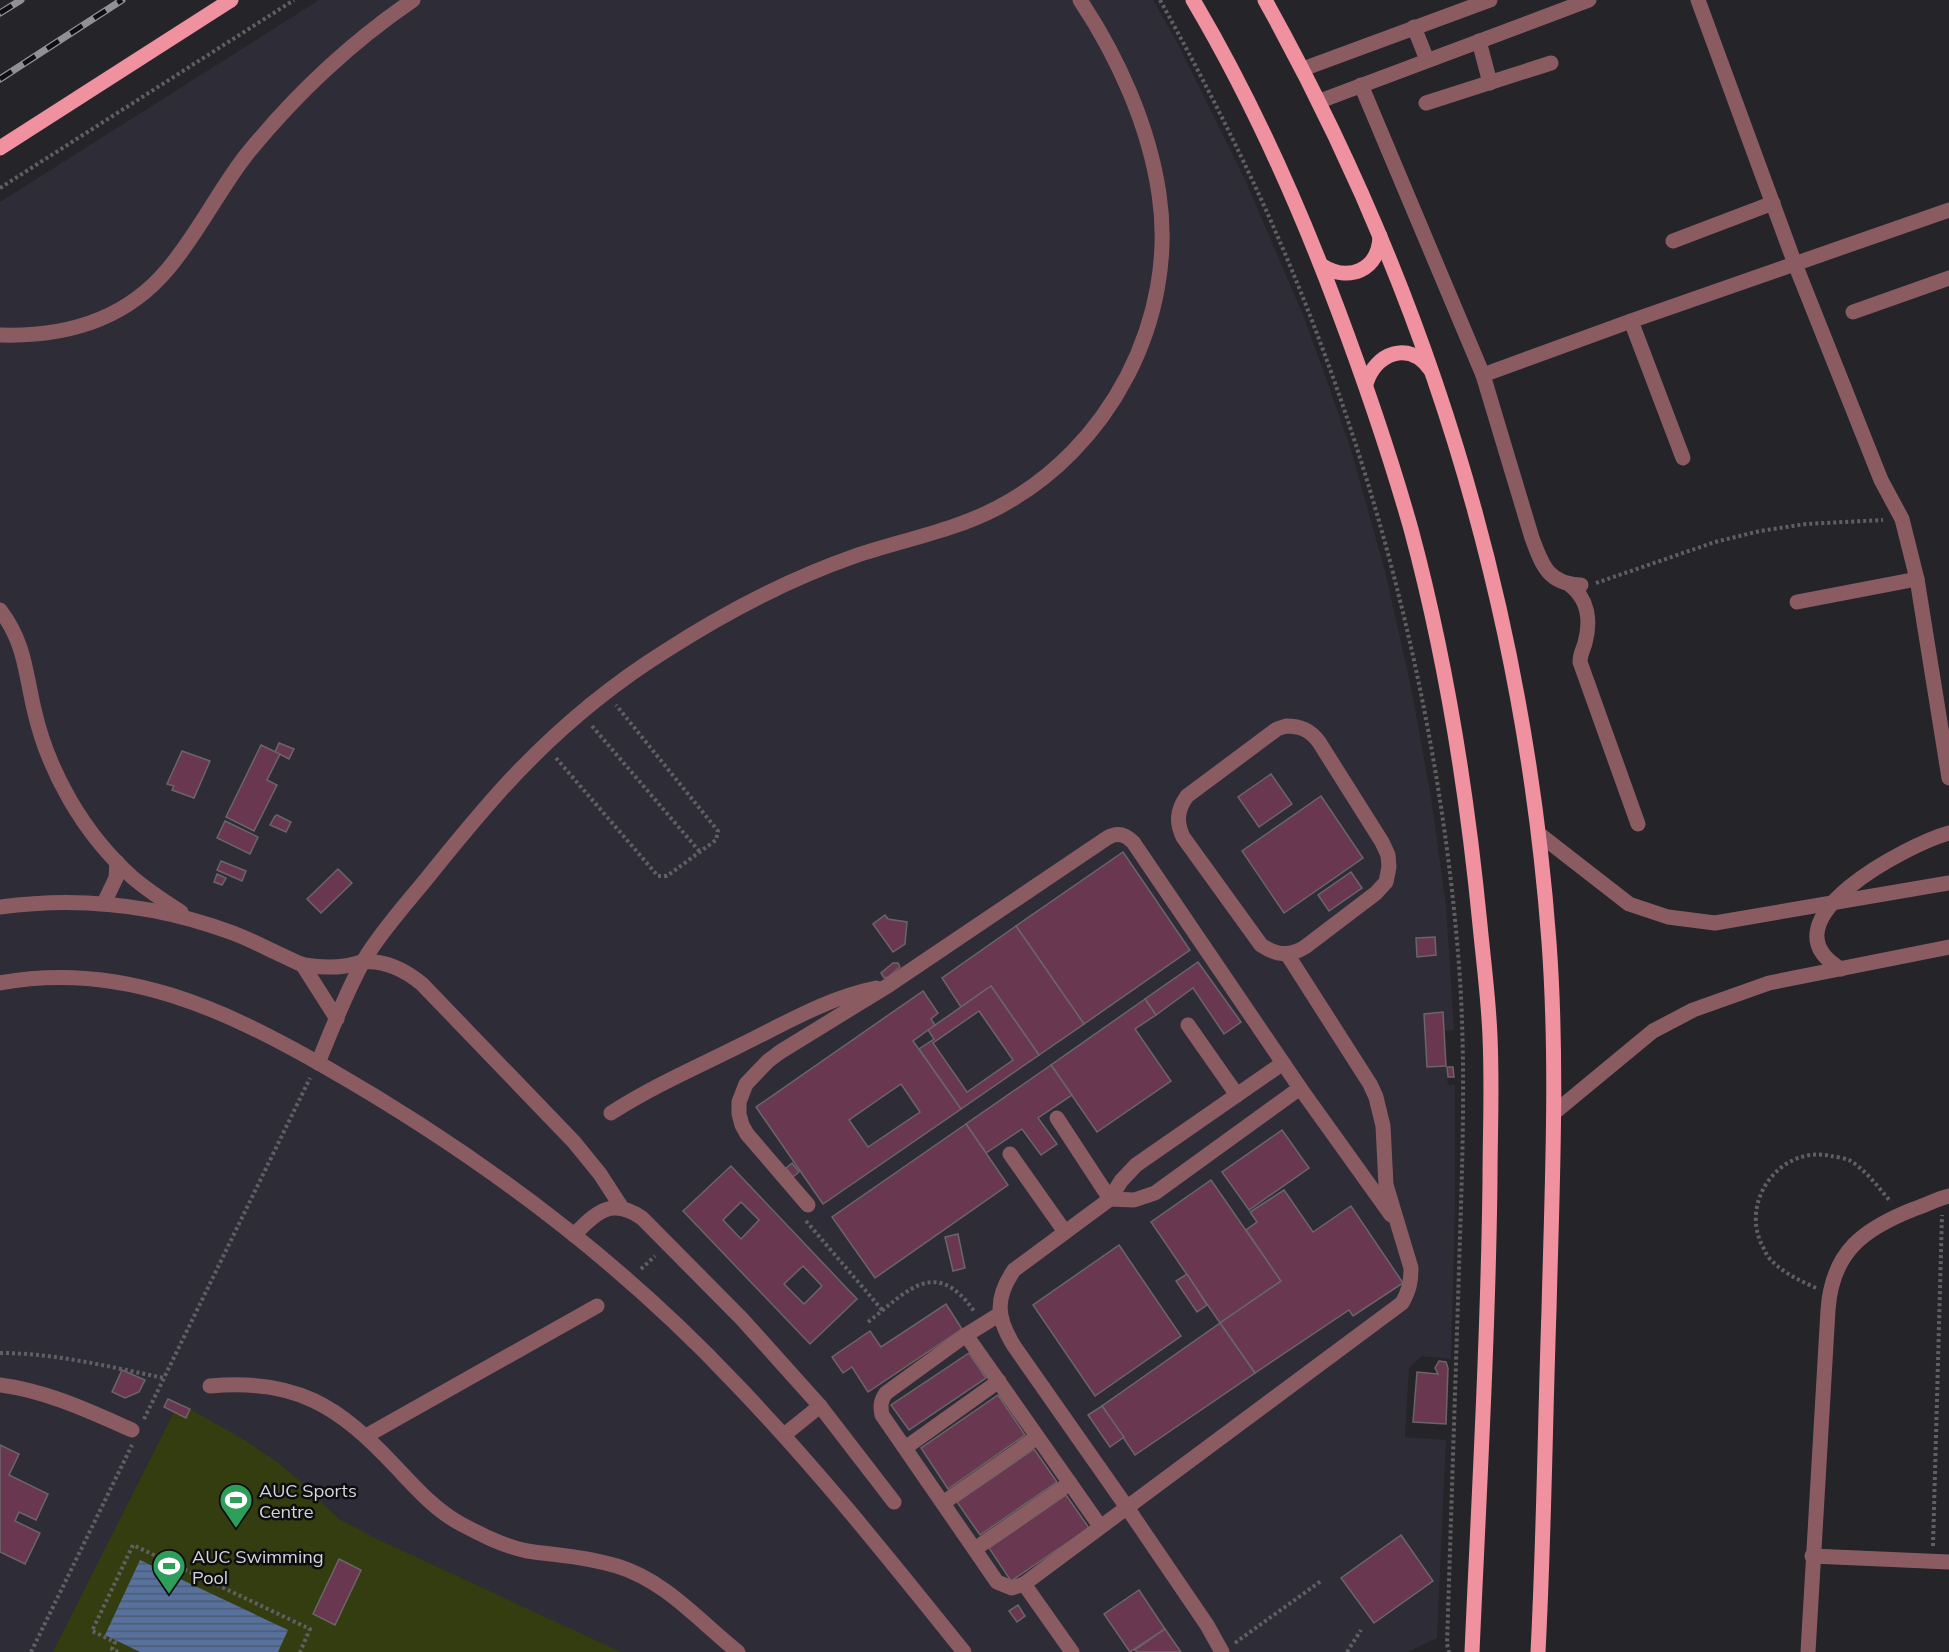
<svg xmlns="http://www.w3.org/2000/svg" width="1949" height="1652" viewBox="0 0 1949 1652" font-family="Mulish,sans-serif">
<defs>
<pattern id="water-rules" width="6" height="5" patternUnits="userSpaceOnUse" patternTransform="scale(1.5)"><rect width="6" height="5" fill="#57709c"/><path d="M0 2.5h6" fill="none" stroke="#4d5a73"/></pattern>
</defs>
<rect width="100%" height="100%" fill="#252429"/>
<path fill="#2d2c37" d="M319 0H1153L1178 44 1247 184 1303 315 1326 378 1351 450 1385 571 1411 687 1431 797 1446 905 1454 1030 1444 1031 1443 1012 1424 1014 1427 1067 1446 1066 1448 1085H1455V1211L1451 1359 1422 1356 1409 1368 1405 1437 1446 1440 1437 1638 1408 1652H0V202Z"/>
<path fill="#343d10" d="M190 1409 246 1441 277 1462 300 1481 339 1519 377 1539 621 1652H53L174 1412 186 1418Z"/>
<path fill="url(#water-rules)" d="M140 1560 288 1630 278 1652H140L105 1635Z"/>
<g fill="#693850" stroke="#6b6567" stroke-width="1.5" fill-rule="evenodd">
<path d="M279 743 294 749 289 759 275 752Z"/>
<path d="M261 745 280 754 267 780 277 785 254 831 226 817Z"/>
<path d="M182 751 210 761 194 798 172 790 174 786 167 784Z"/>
<path d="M1271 774 1292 804 1259 827 1238 797Z"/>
<path d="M1321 796 1363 858 1284 913 1242 851Z"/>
<path d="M277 815 291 822 286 832 270 825 275 816Z"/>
<path d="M225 821 258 837 250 854 217 838Z"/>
<path d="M1123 852 1190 950 1084 1024 1016 926Z"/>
<path d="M221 861 246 871 242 881 217 870Z"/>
<path d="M338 869 352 883 321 913 307 899Z"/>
<path d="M1351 872 1362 888 1329 911 1318 895Z"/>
<path d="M217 874 226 878 222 885 214 882Z"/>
<path d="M885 915 888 919 907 922 905 944 893 952 873 924Z"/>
<path d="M1016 926 1084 1024 1039 1055 991 986 961 1007 942 978Z"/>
<path d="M1435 937 1436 955 1417 957 1416 938Z"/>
<path d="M1198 962 1241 1022 1224 1034 1193 988 1156 1015 1145 999Z"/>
<path d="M893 963H898L900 967 888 977 884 978 881 973Z"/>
<path d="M991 986 1039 1055 961 1109 919 1049 934 1039 928 1030ZM979 1011 1013 1060 967 1092 933 1043Z"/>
<path d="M923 991 938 1013 931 1019 935 1025 913 1041 961 1109 823 1204 756 1107ZM901 1084 920 1112 868 1147 849 1120Z"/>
<path d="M1145 999 1156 1015 1135 1029 1171 1081 1097 1132 1051 1065Z"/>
<path d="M1443 1012 1446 1066 1427 1067 1424 1014Z"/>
<path d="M1051 1065 1072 1095 1038 1118 1057 1144 1041 1155 1022 1129 986 1153 966 1124Z"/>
<path d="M1447 1067H1453L1454 1077H1448Z"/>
<path d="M966 1124 1008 1185 875 1278 832 1217Z"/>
<path d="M1282 1130 1309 1168 1249 1210 1222 1172Z"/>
<path d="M792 1163 799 1172 793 1177 786 1168Z"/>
<path d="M731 1166 857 1299 810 1344 683 1211ZM741 1202 759 1220 741 1239 723 1220ZM803 1266 822 1286 804 1304 784 1284Z"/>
<path d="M1211 1180 1281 1281 1220 1323 1151 1222Z"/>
<path d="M1284 1190 1313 1232 1351 1206 1403 1283 1353 1316 1349 1310 1255 1373 1220 1323 1281 1281 1246 1230 1257 1222 1250 1212Z"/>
<path d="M958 1234 965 1268 953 1271 945 1237Z"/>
<path d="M1119 1245 1181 1336 1095 1396 1033 1305Z"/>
<path d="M1187 1274 1207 1305 1197 1312 1176 1281Z"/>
<path d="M946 1304 962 1329 868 1392 852 1367 843 1373 832 1357 870 1331 881 1347Z"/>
<path d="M1220 1323 1255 1373 1135 1455 1102 1406Z"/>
<path d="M969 1353 986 1378 909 1430 891 1405Z"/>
<path d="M1439 1361 1446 1362 1448 1368 1446 1424 1413 1422 1417 1372 1438 1374 1435 1368Z"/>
<path d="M122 1370 145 1380 139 1392 125 1398 112 1392Z"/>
<path d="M998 1395 1025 1435 948 1489 921 1448Z"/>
<path d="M168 1399 190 1409 186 1418 164 1407Z"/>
<path d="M1102 1406 1124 1437 1110 1447 1088 1415Z"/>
<path d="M0 1445 19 1454 9 1475 48 1494 36 1520 19 1512 15 1521 40 1533 25 1564 0 1552Z"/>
<path d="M1034 1449 1057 1482 980 1535 957 1502Z"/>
<path d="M1066 1495 1089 1528 1011 1581 989 1548Z"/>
<path d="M1401 1535 1433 1581 1374 1623 1341 1578Z"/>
<path d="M339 1559 361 1570 335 1625 313 1614Z"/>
<path d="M1139 1590 1165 1629 1130 1652 1104 1614Z"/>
<path d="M1018 1605 1025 1616 1017 1622 1009 1611Z"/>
<path d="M1165 1629 1181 1652H1137L1135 1650Z"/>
</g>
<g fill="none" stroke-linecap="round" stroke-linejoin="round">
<g stroke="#605f64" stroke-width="4" stroke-dasharray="3 3" stroke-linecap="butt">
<path d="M1160 0C1208 87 1253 176 1291 268 1384 493 1443 736 1460 979 1466 1076 1462 1172 1459 1269 1455 1394 1451 1519 1447 1644L1449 1652"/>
<path d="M0 188 294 0"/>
<path d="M1596 583 1715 542 1760 531 1806 524 1883 520"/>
<path d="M592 726 700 852"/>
<path d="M556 758 658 876H667L716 840 718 831 616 705"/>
<path d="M806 1221 883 1311"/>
<path d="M641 1269 655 1256"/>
<path d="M1816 1288C1799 1280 1783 1273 1770 1259 1766 1255 1764 1248 1761 1243 1741 1198 1782 1145 1831 1156 1836 1157 1844 1158 1849 1160 1866 1170 1878 1187 1891 1202"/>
<path d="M868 1322C908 1291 935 1256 974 1311"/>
<path d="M0 1353C56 1353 110 1367 164 1378"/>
<path d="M144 1419 310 1078"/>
<path d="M1933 1546 1942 1215"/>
<path d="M1235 1643 1321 1581"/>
<path d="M31 1652 132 1445"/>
<path d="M118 1652 112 1649 115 1642 92 1631 133 1545 310 1629 300 1652"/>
<path d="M1347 1652 1361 1630"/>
</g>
<g stroke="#8a5c62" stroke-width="15">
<path d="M1698 0 1795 264 1881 480 1902 519 1917 579 1949 778"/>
<path d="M1414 27 1427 60"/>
<path d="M1479 41 1490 83"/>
<path d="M1303 69 1490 0"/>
<path d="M1361 85 1483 375 1532 538C1542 565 1548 584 1581 585"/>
<path d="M1320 101 1589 0"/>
<path d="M1426 103 1551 63"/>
<path d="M1673 241 1773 203"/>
<path d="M1853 312 1949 278"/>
<path d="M1631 321 1683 458"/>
<path d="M0 335C64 337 124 321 167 270 198 234 218 191 247 154 295 95 350 43 413 0"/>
<path d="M1483 375 1631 321 1949 210"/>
<path d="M1570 585C1588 599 1591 621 1585 643 1583 650 1580 654 1580 662L1638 824"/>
<path d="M1797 602 1917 579"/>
<path d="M0 610C25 643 25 671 34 709 48 772 84 834 132 877 147 890 164 901 181 912"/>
<path d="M1286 726C1301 726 1310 730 1319 742L1382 842 1388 855 1389 867 1386 882 1376 893 1305 947C1289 957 1276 955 1261 945L1183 837C1176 822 1177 810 1187 796L1277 729Z"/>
<path d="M1539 834 1629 904 1668 917 1715 923 1949 883"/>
<path d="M104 903 116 878 117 862"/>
<path d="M0 907C80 896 158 905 233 933 249 939 264 947 279 954 287 957 296 963 304 965 317 967 332 968 345 966 351 965 357 963 363 962 385 960 405 970 422 984L574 1142 600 1174 622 1208"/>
<path d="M302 964 337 1019"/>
<path d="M1841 969C1759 921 1909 844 1949 833"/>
<path d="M0 983C122 960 226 1010 329 1069 477 1154 617 1258 734 1382 816 1467 890 1560 964 1652"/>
<path d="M1188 1025 1237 1095"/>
<path d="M318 1063C332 1029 346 992 364 960 382 930 407 903 428 877 452 847 476 818 501 790 549 737 606 688 667 650 726 612 789 579 855 556 902 540 953 531 997 508 1109 450 1178 319 1159 194 1149 126 1118 57 1080 0"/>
<path d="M1555 1112 1653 1031 1693 1010 1769 983 1949 947"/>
<path d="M611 1113C655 1085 695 1068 741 1045 786 1023 827 998 876 988"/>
<path d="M1057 1118 1110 1199"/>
<path d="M1010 1154 1065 1232"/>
<path d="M1110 1199 1134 1200 1155 1193 1300 1088"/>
<path d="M808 1205 747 1134 742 1125 739 1114V1102L746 1084 768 1061 780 1052 889 985 1107 838C1117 832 1125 834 1133 842L1300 1088 1391 1215"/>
<path d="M574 1235C596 1212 612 1197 642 1218L742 1319 820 1406 894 1502"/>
<path d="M1000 1314 966 1335 886 1393C881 1400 880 1405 882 1415L997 1582 1012 1588 1024 1584 1402 1303C1409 1291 1411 1282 1411 1268L1386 1185 1383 1126 1376 1097 1370 1084 1287 954"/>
<path d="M966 1335 1100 1526"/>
<path d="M0 1385C47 1391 89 1411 132 1430"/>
<path d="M210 1386C296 1378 339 1406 396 1467 415 1487 435 1510 461 1524 480 1534 501 1545 523 1550 534 1553 547 1553 559 1555 578 1557 599 1561 617 1566 666 1581 699 1621 738 1652"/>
<path d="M784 1435 820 1406"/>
<path d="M366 1436 597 1306"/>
<path d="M905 1448 999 1381"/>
<path d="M943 1503 1037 1437"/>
<path d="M975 1549 1070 1483"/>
<path d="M1812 1556 1949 1562"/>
<path d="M1024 1584 1072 1652"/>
<path d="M1222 1652 1207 1625 1126 1506 1014 1346C996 1317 995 1298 1014 1270L1110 1199 1121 1181 1136 1165 1283 1063"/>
<path d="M1808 1652 1828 1310C1832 1252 1863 1229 1914 1209 1926 1205 1937 1199 1949 1196"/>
</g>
<g stroke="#f0919f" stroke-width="15">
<path d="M1193 0C1251 98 1298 203 1338 310 1365 382 1390 455 1411 529 1446 659 1467 791 1480 925 1483 956 1487 987 1489 1019 1493 1072 1490 1128 1490 1181 1488 1338 1479 1495 1472 1652"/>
<path d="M1265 0C1428 293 1524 608 1549 942 1558 1065 1552 1187 1549 1310 1545 1424 1544 1538 1538 1652"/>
<path d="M0 148 231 0"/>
<path d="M1321 265C1349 283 1379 270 1380 236"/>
<path d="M1366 384C1375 353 1409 340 1430 369"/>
</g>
<g stroke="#919195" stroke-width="7">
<g id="rail">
<path d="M0 13 21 0"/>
<path d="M0 79 122 0"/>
</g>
</g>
<use href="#rail" stroke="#0e0e10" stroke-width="4.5" stroke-dasharray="14" stroke-linecap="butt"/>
</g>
<defs>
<g id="stadium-pin" transform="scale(1.725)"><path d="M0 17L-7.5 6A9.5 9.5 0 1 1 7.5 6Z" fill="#2e9e5b" stroke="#0e0e10"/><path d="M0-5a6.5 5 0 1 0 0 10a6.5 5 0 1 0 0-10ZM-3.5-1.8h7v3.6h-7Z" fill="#fff"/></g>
</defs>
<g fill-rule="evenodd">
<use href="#stadium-pin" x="236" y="1500"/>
<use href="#stadium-pin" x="169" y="1566"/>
</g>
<g text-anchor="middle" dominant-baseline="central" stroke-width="5" stroke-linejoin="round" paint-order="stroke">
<g font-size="18" fill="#d6d6da" stroke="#0e0e10" text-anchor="start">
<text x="259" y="1490">AUC Sports<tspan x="259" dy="21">Centre</tspan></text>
<text x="192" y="1556">AUC Swimming<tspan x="192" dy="21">Pool</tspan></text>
</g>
</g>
</svg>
